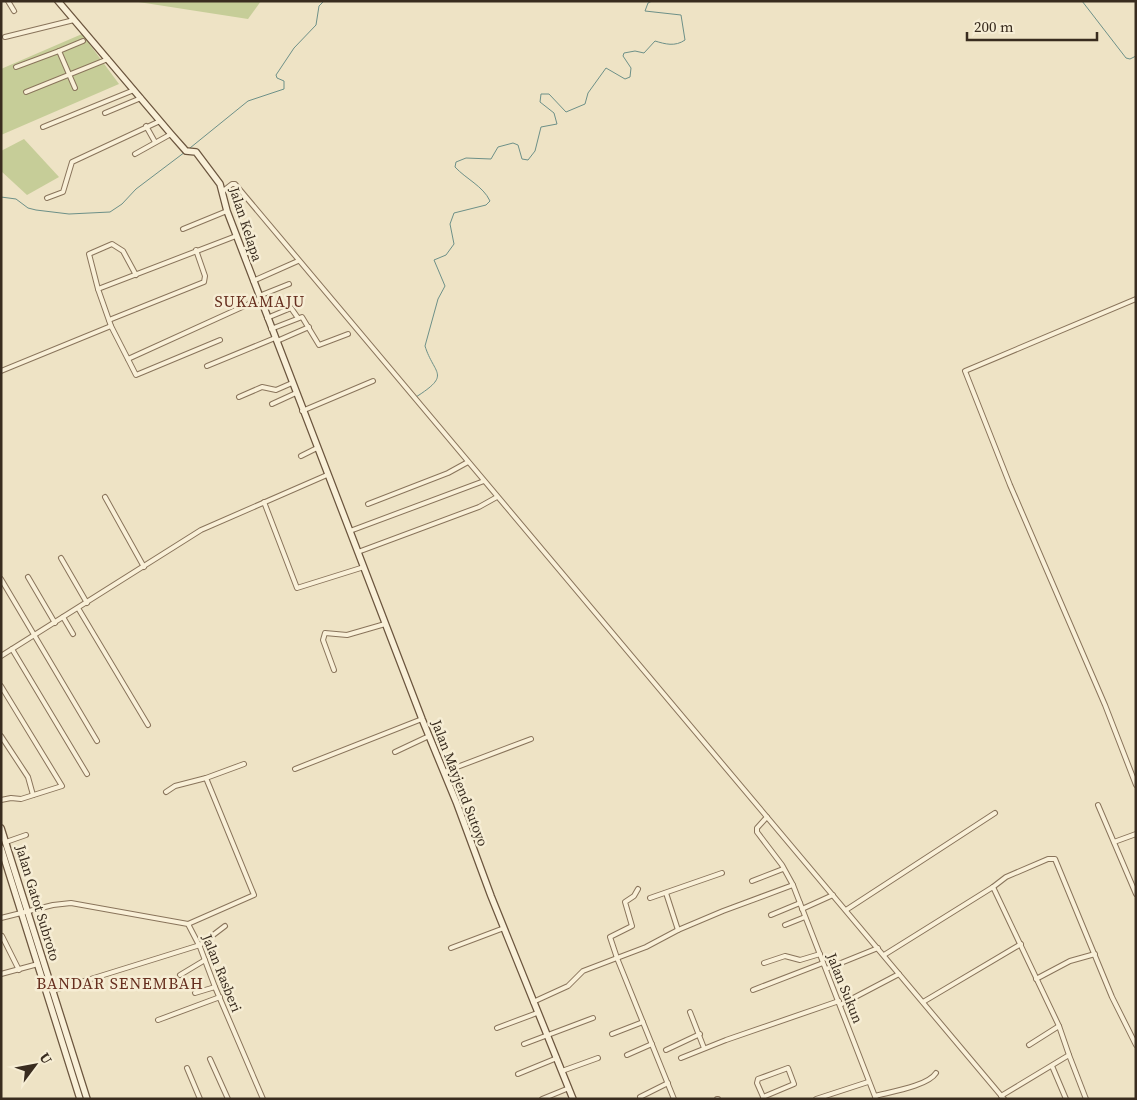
<svg xmlns="http://www.w3.org/2000/svg" width="1137" height="1100" viewBox="0 0 1137 1100" font-family="'Source Serif 4',serif">
<rect width="100%" height="100%" fill="#eee3c5"/>
<g fill="#c6cd98">
<path d="M132 1H261L248 19Z"/>
<path d="M82 34 119 84 1 135V69Z"/>
<path d="M24 139 59 177 27 195 1 171V151Z"/>
</g>
<g fill="none" stroke-linecap="round" stroke-linejoin="round">
<g stroke="#6d9088" stroke-width="1">
<path d="M1082 1 1126 58 1130 59 1136 56"/>
<path d="M190 148 248 101 284 89V81L277 78 276 75 294 48 316 25 319 6 324 1"/>
<path d="M1 197 16 199 28 208 36 210 69 214 110 212 122 204 136 189 185 152"/>
<path d="M416 397C452 374 434 375 425 346L438 299 445 286 434 260 446 255 454 244 450 224 454 213 486 205 490 201C483 186 466 179 455 167L456 162 466 158 491 159 498 147 513 143 518 145 522 159 528 160 535 151 541 127 557 124 554 113 540 102 541 94H549L566 112 585 104 588 93 606 68 625 79 630 77 631 68 623 56 624 53 635 51 644 53 655 41C665 44 675 47 685 40L681 15 645 11 648 3 652 1"/>
</g>
<g stroke="#89745b" stroke-width="6">
<g id="street">
<path d="M8 1 14 11"/>
<path d="M5 37 74 20"/>
<path d="M16 67 59 51"/>
<path d="M75 88 59 51 83 41"/>
<path d="M26 92 108 59"/>
<path d="M105 113 141 98"/>
<path d="M146 126 155 142"/>
<path d="M43 127 134 90"/>
<path d="M135 154 171 134"/>
<path d="M223 191 232 184H235L1004 1099"/>
<path d="M47 198 63 192 72 162 160 121"/>
<path d="M183 229 227 211"/>
<path d="M253 281 298 261"/>
<path d="M98 289 89 254 112 244 123 251 136 275"/>
<path d="M259 296 289 284"/>
<path d="M1136 299 965 371 1010 485 1105 705 1136 785"/>
<path d="M267 318 291 308 298 318"/>
<path d="M109 320 204 282 205 276 196 250"/>
<path d="M271 329 302 317 319 345 348 334"/>
<path d="M220 340 136 375 111 326 98 289 236 236"/>
<path d="M277 341 309 327"/>
<path d="M128 359 260 299"/>
<path d="M207 366 275 338"/>
<path d="M1 371 111 326"/>
<path d="M239 397 262 387 276 390 292 383"/>
<path d="M272 404 296 393"/>
<path d="M302 411 373 381"/>
<path d="M301 456 317 448"/>
<path d="M105 497 144 567"/>
<path d="M264 502 297 588 364 567"/>
<path d="M368 504 448 473 468 462"/>
<path d="M350 531 484 481"/>
<path d="M358 552 479 507 497 497"/>
<path d="M61 558 87 603"/>
<path d="M28 577 55 623"/>
<path d="M1 579 97 741"/>
<path d="M78 608 148 725"/>
<path d="M63 617 73 634"/>
<path d="M12 649 87 774"/>
<path d="M1 656 201 530 327 475"/>
<path d="M334 670 323 640 325 633 347 635 385 624"/>
<path d="M1 686 62 786 21 799 11 798 1 800"/>
<path d="M1 736 28 777 33 795"/>
<path d="M395 752 429 736"/>
<path d="M295 769 422 719"/>
<path d="M444 772 531 739"/>
<path d="M206 778 244 764"/>
<path d="M166 792 175 786 206 778 254 895 188 924"/>
<path d="M1098 805 1136 894"/>
<path d="M767 817 757 828V832L782 865 793 885 876 1099"/>
<path d="M6 842 26 835"/>
<path d="M1114 842 1136 834"/>
<path d="M752 881 783 869"/>
<path d="M993 887 1006 877 1048 859H1055L1112 997 1136 1045"/>
<path d="M638 889 634 896 625 902 632 926 610 937 617 958 646 947 678 930 723 911 793 885"/>
<path d="M666 893 678 930"/>
<path d="M650 898 722 873"/>
<path d="M802 909 833 895"/>
<path d="M846 910 995 813"/>
<path d="M771 915 800 903"/>
<path d="M1 918 53 905 71 903 188 924 200 947 215 987 263 1099"/>
<path d="M785 925 805 917"/>
<path d="M2 936 19 970"/>
<path d="M451 948 504 928"/>
<path d="M884 955 993 887 1059 1026 1069 1055 1001 1096"/>
<path d="M764 963 785 956 800 960 820 954"/>
<path d="M826 969 878 948"/>
<path d="M1 974 38 964"/>
<path d="M180 975 205 960"/>
<path d="M1036 979 1070 961 1095 954"/>
<path d="M753 990 823 963"/>
<path d="M52 991 200 945 225 926"/>
<path d="M195 993 215 987"/>
<path d="M533 1002 568 986 583 971 617 958 674 1099"/>
<path d="M923 1002 1021 944"/>
<path d="M840 1005 899 974"/>
<path d="M690 1012 704 1048"/>
<path d="M158 1020 220 997"/>
<path d="M497 1028 537 1013"/>
<path d="M612 1034 643 1022"/>
<path d="M524 1044 593 1018"/>
<path d="M1029 1045 1059 1026"/>
<path d="M666 1050 700 1034"/>
<path d="M627 1055 652 1044"/>
<path d="M1069 1055 1086 1099"/>
<path d="M681 1058 726 1040 839 1001"/>
<path d="M210 1059 228 1099"/>
<path d="M1052 1066 1066 1099"/>
<path d="M187 1068 200 1099"/>
<path d="M562 1071 598 1058"/>
<path d="M518 1074 557 1058"/>
<path d="M875 1096C890 1092 928 1086 936 1073"/>
<path d="M640 1097 668 1083"/>
<path d="M763 1097 794 1084 788 1068 758 1079 757 1083 764 1099"/>
<path d="M542 1099 569 1088"/>
<path d="M717 1099H718"/>
<path d="M816 1099 868 1082"/>
</g>
</g>
<g stroke="#6b553e" stroke-width="8">
<g id="secondary">
<path d="M58 1 171 134 186 151 196 152 220 184 227 211 422 719 457 804 491 896 573 1099"/>
<path d="M1 828 87 1099"/>
<path d="M1 848 80 1099"/>
</g>
</g>
<use href="#street" stroke="#f9f0d8" stroke-width="4"/>
<use href="#secondary" stroke="#f9f0d8" stroke-width="5.5"/>
</g>
<g text-anchor="middle" dominant-baseline="central" stroke-width="5" stroke-linejoin="round" paint-order="stroke">
<g font-size="14" fill="#392c1f" stroke="#f6edd4">
<text transform="translate(246 224) rotate(72)">Jalan Kelapa</text>
<text transform="translate(460 783) rotate(69)">Jalan Mayjend Sutoyo</text>
<text transform="translate(38 903) rotate(73)">Jalan Gatot Subroto</text>
<text transform="translate(222 973) rotate(68)">Jalan Rasberi</text>
<text transform="translate(845 988) rotate(68)">Jalan Sukun</text>
</g>
<g font-size="16" letter-spacing="1" fill="#662e1e" stroke="#f6edd4">
<text x="260" y="301">SUKAMAJU</text>
<text x="120" y="983">BANDAR SENEMBAH</text>
</g>
</g>
<rect width="1137" height="1100" fill="none" stroke="#392c1f" stroke-width="5"/>
<g transform="translate(35 1065) rotate(58)" stroke="#f6edd4" stroke-width="4" paint-order="stroke">
<path d="M0-4L9 19L0 12L-9 19Z" fill="#392c1f"/>
<text y="-8" font-size="14" font-weight="bold" text-anchor="middle" fill="#392c1f">U</text>
</g>
<path d="M967 32v8h130v-8" fill="none" stroke="#392c1f" stroke-width="2.5"/>
<text x="974" y="32" font-size="15" fill="#392c1f" stroke="#f6edd4" stroke-width="4" paint-order="stroke">200 m</text>
</svg>
